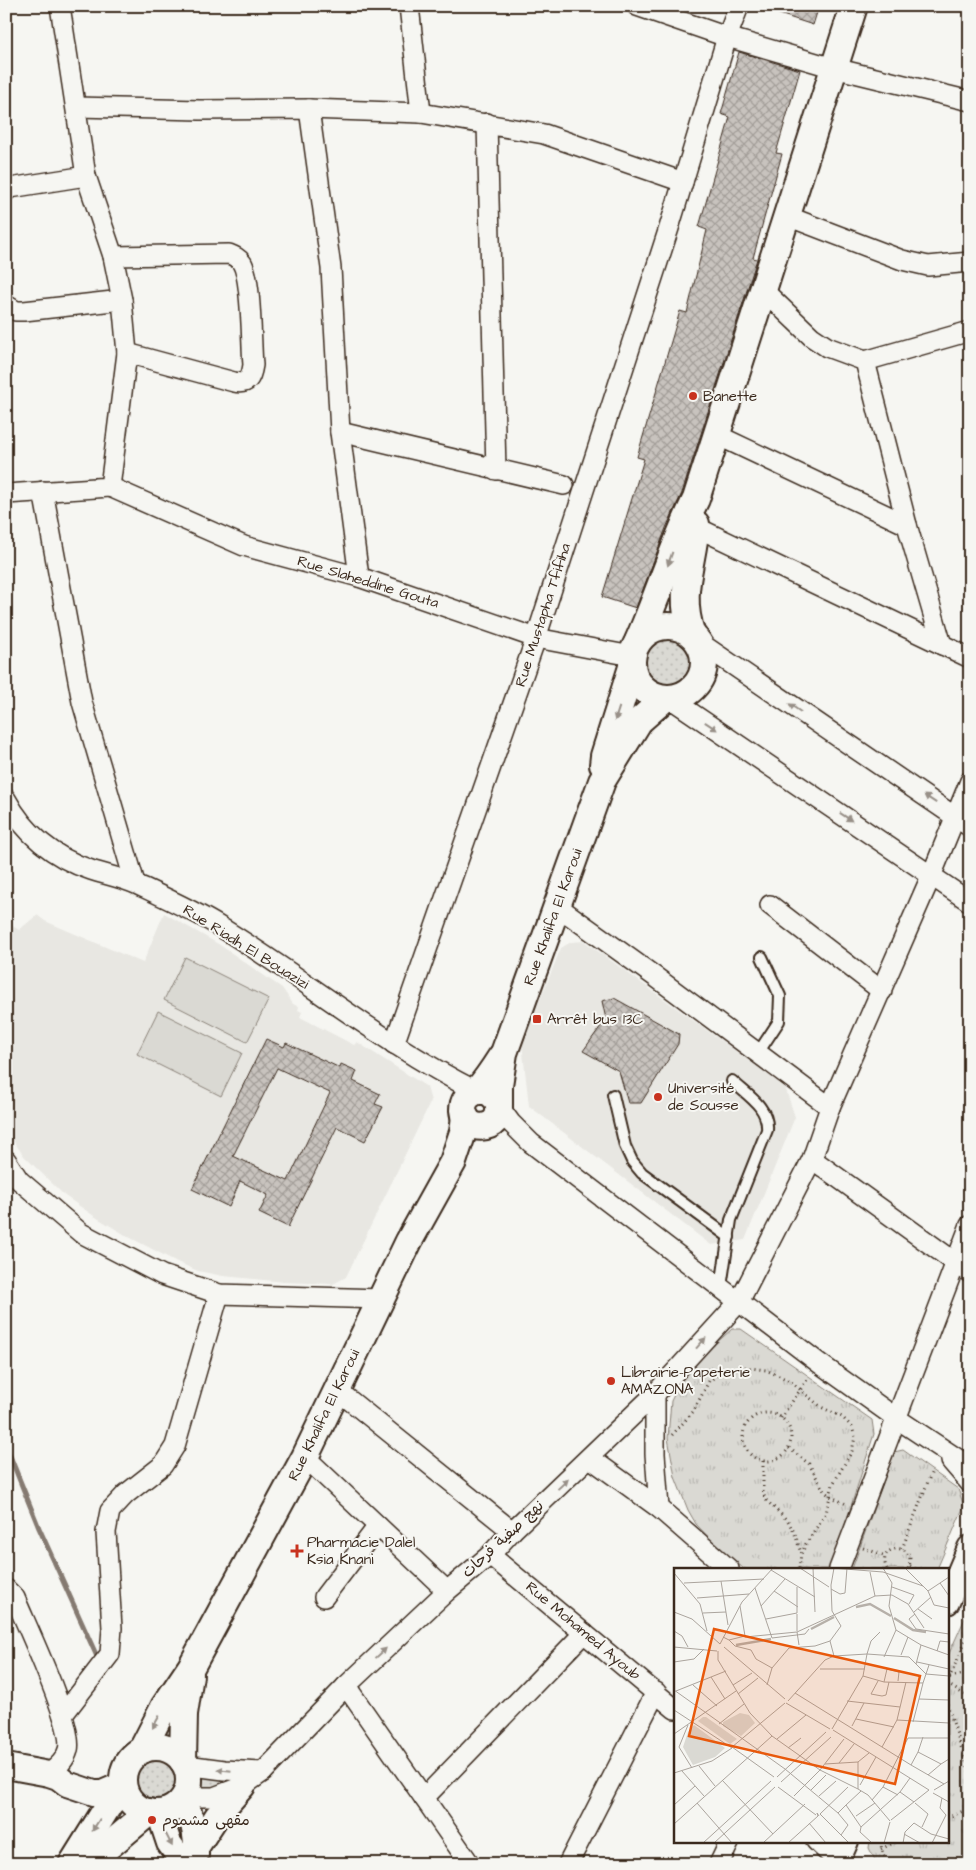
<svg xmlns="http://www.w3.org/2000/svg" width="976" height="1870" viewBox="0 0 976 1870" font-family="'Architects Daughter','Playpen Sans Arabic',sans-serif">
<defs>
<pattern id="grass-dots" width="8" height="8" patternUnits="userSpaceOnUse" patternTransform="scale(1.25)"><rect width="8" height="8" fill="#dad9d3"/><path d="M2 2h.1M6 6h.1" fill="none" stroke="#bcbab5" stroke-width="1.8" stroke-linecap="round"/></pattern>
<pattern id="park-tufts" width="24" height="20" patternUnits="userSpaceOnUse" patternTransform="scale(1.25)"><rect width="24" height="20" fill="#dad9d3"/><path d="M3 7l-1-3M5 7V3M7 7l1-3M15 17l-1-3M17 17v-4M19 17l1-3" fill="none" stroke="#bcbab5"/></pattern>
<pattern id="building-cross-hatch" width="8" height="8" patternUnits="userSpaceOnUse" patternTransform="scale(1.25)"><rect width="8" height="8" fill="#c8c3be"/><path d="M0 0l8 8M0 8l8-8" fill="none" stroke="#a49f9a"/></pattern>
</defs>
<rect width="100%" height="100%" fill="#f6f6f2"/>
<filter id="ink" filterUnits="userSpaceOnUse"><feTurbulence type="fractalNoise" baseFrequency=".02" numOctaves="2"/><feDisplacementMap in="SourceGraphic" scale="10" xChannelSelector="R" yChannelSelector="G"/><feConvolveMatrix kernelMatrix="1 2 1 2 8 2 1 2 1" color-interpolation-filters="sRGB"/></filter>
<g filter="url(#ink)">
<g fill="#e8e7e2">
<path d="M164 913 220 945 282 988 293 1004 299 1007 298 1010 302 1012 300 1017 354 1045 357 1042 427 1087 431 1101 346 1277 333 1284 286 1282 223 1276 198 1271 177 1262 127 1236 94 1216 65 1196 24 1156 6 1131V932L11 925 19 930 37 915 45 921 143 963Z"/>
<path d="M584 941 785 1087 795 1117 745 1240 711 1245 529 1106 522 1044 561 948 571 942Z"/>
</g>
<g fill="url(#grass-dots)" stroke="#8a8278">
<circle cx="668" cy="662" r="22"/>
<circle cx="158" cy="1778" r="23"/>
<path d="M200 1771 224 1778 213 1791 203 1792 200 1783Z"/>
</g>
<g fill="url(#park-tufts)" stroke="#8a8278">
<path d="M732 1329H741L872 1420 874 1434 831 1569H744L711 1540 696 1524 688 1510 675 1477 668 1438 671 1401 687 1369Z"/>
<path d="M903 1450 958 1489 964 1506 937 1569H852L894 1452Z"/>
<path d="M970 1607V1864H877L869 1848 870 1841H947V1658Z"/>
</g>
<g fill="#dad9d3" stroke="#8a8278">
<path d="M185 957 269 999 247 1042 164 1000Z"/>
<path d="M158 1011 242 1053 221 1096 137 1054Z"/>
</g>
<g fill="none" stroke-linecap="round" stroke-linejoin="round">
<path stroke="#857a71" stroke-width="5" d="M6 1446 39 1528 99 1661"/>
</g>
<g fill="url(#building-cross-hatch)" stroke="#3b2a1e" fill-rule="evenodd">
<path d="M764 6H819L813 25 764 9Z"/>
<path d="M739 52 800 70 776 153 782 154 753 258 757 259 682 493 666 528 636 608 602 597 644 459 637 457 680 311 687 313 707 230 699 227 730 117 721 114Z"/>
<path d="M614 998 679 1034 678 1044 641 1103H628L619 1071 583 1051 606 1019 602 1001Z"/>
<path d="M266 1039 284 1047 286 1043 340 1068 341 1064 357 1071 353 1081 380 1094 375 1104 383 1107 365 1141 337 1127 288 1227 259 1213 268 1195 240 1181 229 1207 192 1189ZM277 1068 330 1093 288 1181 233 1156Z"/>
</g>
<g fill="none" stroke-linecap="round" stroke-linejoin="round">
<g stroke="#3b2a1e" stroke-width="14">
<g id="service">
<path d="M758 1053 779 1021 780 996 762 957"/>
<path d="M613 1095 625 1146 632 1161 642 1173 729 1237"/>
<path d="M721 1287 731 1220 767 1130C769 1107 747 1095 732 1081"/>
</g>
</g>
<g stroke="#3b2a1e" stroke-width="22">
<g id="minor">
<path d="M409 6 421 113"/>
<path d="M637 6 727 37 834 68 970 101"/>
<path d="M77 107 200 110 309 109 421 113 544 134 683 182"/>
<path d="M309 109 331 268 340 432 359 577"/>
<path d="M487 123 496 470"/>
<path d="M6 191 10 188 86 176"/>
<path d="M787 216 902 260 928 266 970 262"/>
<path d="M113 256 229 254C234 256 239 258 242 263 252 280 251 343 253 365 251 378 248 385 234 382L127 353"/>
<path d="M763 290 812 337 827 347 865 361 907 525 942 645"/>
<path d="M6 305 16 311H24L122 300"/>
<path d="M865 361 970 331"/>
<path d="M340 432 564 485"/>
<path d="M717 435 907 525"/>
<path d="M110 487 244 546 359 577 536 638 632 656"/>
<path d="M43 491 82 702 135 883"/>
<path d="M6 494 110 487 127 353 122 300 113 256 86 176 60 6"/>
<path d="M696 527 970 658"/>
<path d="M699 642 970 827"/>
<path d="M671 699 970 902"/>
<path d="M970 781 932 874 830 1107 812 1159 970 1273"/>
<path d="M6 799C24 833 54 858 91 870 106 875 123 878 138 885 166 898 195 911 222 928 308 981 385 1045 476 1091"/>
<path d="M770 905 882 991"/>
<path d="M557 906 657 978 830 1107"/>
<path d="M394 1044 536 638 669 228 727 37 739 6"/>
<path d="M500 1108 511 1123 531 1143 819 1363 896 1418 970 1467"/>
<path d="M6 1160 19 1180 81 1233 162 1275 219 1294 381 1299"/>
<path d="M337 1390 512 1531"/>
<path d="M655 1394V1454L659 1508"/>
<path d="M305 1457 447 1591"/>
<path d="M590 1458 659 1508 729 1569"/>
<path d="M951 1461 970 1483"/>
<path d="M490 1555 675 1709"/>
<path d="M839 1569 970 1225"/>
<path d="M6 1589 15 1598C26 1625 75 1727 68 1750 65 1761 57 1767 49 1774"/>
<path d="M324 1597 378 1526"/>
<path d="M346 1686 470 1864"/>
<path d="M63 1715 110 1654 112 1628 106 1532 110 1511 126 1494 163 1465 175 1446 219 1294"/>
<path d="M186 1765 224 1770 263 1772"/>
<path d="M186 1794 194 1797H214L243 1786 263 1772 346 1686 447 1591 490 1555 512 1531 655 1394 739 1302 812 1159"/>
<path d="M424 1798 584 1633"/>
<path d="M816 1841 840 1864"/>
<path d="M568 1864 656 1692"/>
<path d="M719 1864 730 1841"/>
</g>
</g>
<g stroke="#3b2a1e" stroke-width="28">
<g id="tertiary">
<path d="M947 1602 970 1548"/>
<path d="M6 1766 49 1774 58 1777 67 1784 94 1793H102L123 1784"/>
<path d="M184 1800C192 1818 197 1834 196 1855"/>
<path d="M159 1813 169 1843 184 1864"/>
<path d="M196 1848 217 1816 243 1786"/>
<path d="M836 1864 846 1841"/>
</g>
</g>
<g stroke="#3b2a1e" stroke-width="30">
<g id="secondary">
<circle cx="668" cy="662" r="36"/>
<path d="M692 635C677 593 693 565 696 524"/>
<path d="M638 641C659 594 673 545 696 499L854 6"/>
<path d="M603 765 604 756 632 667"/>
<path d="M476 1091H488L497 1099C509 1131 465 1136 463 1110 463 1106 464 1102 466 1099 469 1094 474 1093 478 1089 487 1079 494 1068 501 1057"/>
<path d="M499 1105V1085L504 1053 602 781 639 721 664 699"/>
<circle cx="156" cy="1780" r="33"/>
<path d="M142 1750 164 1707 191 1667 305 1457 409 1241 453 1162 463 1132 465 1116"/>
<path d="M183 1761 184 1714 190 1675"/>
<path d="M72 1864 110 1803 124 1790"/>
<path d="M90 1864 105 1849 149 1812"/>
</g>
</g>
<g stroke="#3b2a1e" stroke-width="3" stroke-dasharray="1 4" stroke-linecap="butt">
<circle cx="767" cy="1437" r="24"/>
<path d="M781 1418 809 1377"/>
<path d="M672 1435 693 1412 709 1381 722 1372 743 1367 766 1370 790 1381 821 1407 842 1417 852 1427 855 1437 852 1451 833 1484 826 1513 806 1544 801 1554 799 1569"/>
<path d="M789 1448 809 1464 824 1491 830 1496 846 1504"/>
<path d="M763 1461V1493L766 1500 788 1521 795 1534 801 1553"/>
<path d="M863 1548 886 1556"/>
<path d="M902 1549 932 1471"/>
<path d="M910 1566 916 1569"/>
<path d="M887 1569C874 1543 920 1541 908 1569"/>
<path d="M950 1677 970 1673"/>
<path d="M947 1683 970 1631"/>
<path d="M947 1684 970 1698"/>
<path d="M947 1704 970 1774"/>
<path d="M947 1818 970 1808"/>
<path d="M881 1841C881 1851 884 1857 891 1864"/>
<path d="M881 1849 897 1841"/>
</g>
<use href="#service" stroke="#f6f6f2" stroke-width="10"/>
<use href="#minor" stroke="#f6f6f2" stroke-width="19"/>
<use href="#tertiary" stroke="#f6f6f2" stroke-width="24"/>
<use href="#secondary" stroke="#f6f6f2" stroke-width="26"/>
</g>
<defs><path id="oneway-solid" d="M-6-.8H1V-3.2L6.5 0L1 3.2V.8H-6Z" transform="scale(1.25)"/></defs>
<g fill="#989088">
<use href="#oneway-solid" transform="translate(670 559) rotate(109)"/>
<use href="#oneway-solid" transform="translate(795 708) rotate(-145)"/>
<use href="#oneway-solid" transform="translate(617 714) rotate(108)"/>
<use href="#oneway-solid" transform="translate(711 726) rotate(34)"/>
<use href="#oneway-solid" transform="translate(930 799) rotate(-146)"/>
<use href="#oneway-solid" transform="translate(846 817) rotate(34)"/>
<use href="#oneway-solid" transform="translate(701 1343) rotate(-48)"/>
<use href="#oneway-solid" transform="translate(563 1484) rotate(-43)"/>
<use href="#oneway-solid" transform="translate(381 1653) rotate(-43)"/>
<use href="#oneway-solid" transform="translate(156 1722) rotate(119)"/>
<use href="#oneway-solid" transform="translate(224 1770) rotate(-174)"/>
<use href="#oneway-solid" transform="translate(96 1825) rotate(122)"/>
<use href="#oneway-solid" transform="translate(169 1840) rotate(63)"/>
</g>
</g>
<g fill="#c8321e" stroke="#f6f6f2" stroke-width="2">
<circle cx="693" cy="396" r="5"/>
<rect x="532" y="1014" width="10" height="10" rx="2.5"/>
<circle cx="658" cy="1097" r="5"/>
<circle cx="611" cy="1381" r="5"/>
<path d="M294.5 1543.5h5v5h5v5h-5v5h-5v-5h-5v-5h5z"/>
<circle cx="152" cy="1820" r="5"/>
</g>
<g text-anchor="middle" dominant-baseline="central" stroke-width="4" stroke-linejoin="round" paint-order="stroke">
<g font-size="15" fill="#3b2a1e" stroke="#f6f6f2" text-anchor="start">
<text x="703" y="396">Banette</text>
<text x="547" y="1019">Arrêt bus 13C</text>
<text x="668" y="1088">Université<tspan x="668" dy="17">de Sousse</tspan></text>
<text x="621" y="1372">Librairie-Papeterie<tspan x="621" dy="17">AMAZONA</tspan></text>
<text x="307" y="1542">Pharmacie Dalel<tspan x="307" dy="17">Ksia Knani</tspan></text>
<text x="162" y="1820">مقهى مشموم</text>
</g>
<g font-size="15" fill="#3b2a1e" stroke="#f6f6f2">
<text transform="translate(368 582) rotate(17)">Rue Slaheddine Gouta</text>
<text transform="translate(543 615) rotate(-72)">Rue Mustapha Tfifiha</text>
<text transform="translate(553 917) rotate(-70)">Rue Khalifa El Karoui</text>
<text transform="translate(246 947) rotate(32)">Rue Riadh El Bouazizi</text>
<text transform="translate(324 1415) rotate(-64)">Rue Khalifa El Karoui</text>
<text transform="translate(503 1539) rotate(-43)">نهج صفية فرحات</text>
<text transform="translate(583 1631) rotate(40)">Rue Mohamed Ayoub</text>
</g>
</g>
<g transform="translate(674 1568)">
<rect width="275" height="275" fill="#f6f6f2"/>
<path d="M66 145 75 147 81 155 67 168 49 158V154ZM29 149H32L63 171 56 176 24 153ZM20 157 51 180 41 189 19 197 9 179 14 164Z" fill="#dad9d3"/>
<path fill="none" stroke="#b6b0a9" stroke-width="2.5" d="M182 39 196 36 217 48M220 50 239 62 252 64M137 61 160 49M62 77 97 71"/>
<path fill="none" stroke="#aba49d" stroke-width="1" d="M126 0 155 19M139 0 141 44M158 0 209 4 249 18M209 0 218 15 215 38 222 62 247 77M231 0 254 23 260 37 275 40M97 2 141 29M196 4 201 28 218 27 234 36 250 60M0 5 26 36 33 63M47 13 54 57M10 15 90 11M266 15 275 28M157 17 160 0M218 19 240 27 235 36M81 20 98 70 131 66 135 61M157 21 166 26 171 25 173 0M100 23 124 39M254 23 275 9M23 30 75 26M87 38 111 11M244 41 258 51M0 44 18 51 46 76M240 44 257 29M29 45 52 44M123 46V63M241 46 235 51 242 61 275 66M92 51 123 45V19M0 63 8 68 14 79M206 64 197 73 193 86 235 89 252 106 275 108M49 69 55 72 71 68 66 38M71 69 123 64M55 72 61 78 77 82 82 91 98 100M46 76 68 34 99 0M125 77 123 64 201 28M0 79 43 83M50 79 111 131M44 83V92L76 145 98 168M263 83 266 73 275 74M227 87 234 69M160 88 193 86 189 108 210 114 249 115 245 131 275 132M210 89 222 62M0 94 20 91 30 81M243 94 275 101M242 96 247 77 275 87M146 101H191M37 109 51 131M204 113 197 126 208 128 212 127 215 114M210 114 213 101 225 104 224 113M249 115 255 97M19 117 43 138M59 117 78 105M93 117 98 100 115 80 141 78 156 73M0 122 111 201 164 245 172 237 187 259M2 123 52 103M121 125 237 197 244 184 267 196 275 191M64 126 84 110M114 133 151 92 160 88 156 73 167 58 158 43 157 17M173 133 226 139M112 135 156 161M0 142 58 180 38 193 0 205M182 151 220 159M223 152 275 155M239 154 245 131M45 156 70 136M14 157 5 179 18 200M178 158 190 135M158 161 189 108M159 162 255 222 217 252M0 166 62 123M103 171 132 147M208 179 223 152 232 114M114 180 127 170M244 184 249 169M184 194V221L194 227 216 253M165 195 180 176M151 196 184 194 195 185M237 197 270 216M25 198 41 218M8 203 30 228M254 207 267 196M100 209 58 179 111 135M103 209 152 164M48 212 99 266M107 214 157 169M186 217 202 189M104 219 142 247M174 219 146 246 175 275M209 219 224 227M137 222 152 207M260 222 275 213M226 224 236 210M259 225 275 234M120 228 146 202 184 221M145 228 162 213M198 232 209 219 234 170H275M23 235 58 275M241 235 254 246 248 259M0 237 21 218M172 237 187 223M164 245 174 257 167 267M182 248 201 235M135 255 152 275M0 256 98 168 146 202 170 171M230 266 246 275M29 275 97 213M40 275 101 219M89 275 131 236M114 275 144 248 143 245 145 248M198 275 186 264 187 259 226 224 240 234M210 275 216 254M229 275 231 264 240 255 257 266 275 271M258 275 272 247 266 240 268 230"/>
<path fill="#e8590c" fill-opacity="0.15" stroke="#e8590c" stroke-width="2.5" d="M40 61 246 108 221 216 15 168Z"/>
<rect width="275" height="275" fill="none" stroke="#3b2a1e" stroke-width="2.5"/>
</g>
<rect width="976" height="1870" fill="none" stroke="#f6f6f2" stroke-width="25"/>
<rect x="12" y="12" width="951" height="1845" fill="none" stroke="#3b2a1e" stroke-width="2" filter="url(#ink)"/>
</svg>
